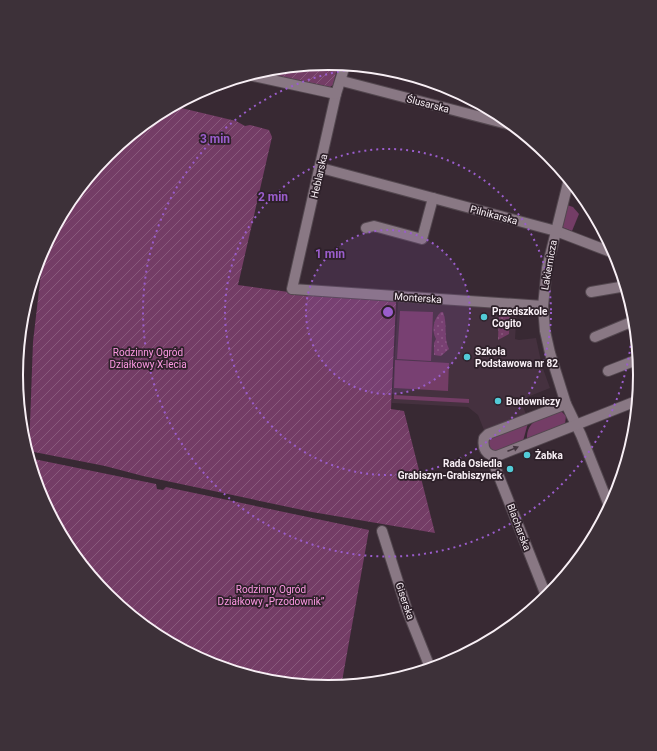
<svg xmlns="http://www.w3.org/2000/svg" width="657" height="751" viewBox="0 0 657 751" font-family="Roboto,sans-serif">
<defs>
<pattern id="park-dots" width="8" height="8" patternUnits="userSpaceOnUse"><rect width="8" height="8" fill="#743d66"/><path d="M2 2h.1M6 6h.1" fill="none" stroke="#89597c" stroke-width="1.8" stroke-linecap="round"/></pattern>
<pattern id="garden-furrows" width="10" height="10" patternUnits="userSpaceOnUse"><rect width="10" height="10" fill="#743d66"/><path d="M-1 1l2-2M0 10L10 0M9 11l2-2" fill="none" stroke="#89597c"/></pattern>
</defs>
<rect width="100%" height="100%" fill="#382933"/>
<path fill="#45313f" d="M398 302 513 308V310H517L515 339 519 340 536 338 542 366 550 388 520 400 526 414 484 430 478 415 468 407 392 403Z"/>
<g fill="#743d66">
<path d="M567 205 573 207 579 214 572 231 562 227V225Z"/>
<path d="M400 311 433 312 431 361 397 359Z"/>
<path d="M395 360 449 363 448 391 394 388Z"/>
<path d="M394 395 469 399V403L394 399Z"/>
<path d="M560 410 566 416 565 424 527 440C526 419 543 417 560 410Z"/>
<path d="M528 423 523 441 496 452 490 451 487 441 489 439Z"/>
</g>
<g fill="url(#park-dots)">
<path d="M499 308 510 309 509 334 498 340Z"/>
<path d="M441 312H443C448 324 443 337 449 349L441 356 434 355V343L436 339C431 330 434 318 441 312Z"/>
</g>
<g fill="url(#garden-furrows)">
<path d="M329 63 338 64 333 85 330 87 259 72 268 69Z"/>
<path d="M173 106 236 121 245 126 250 125 269 130 272 137 238 285 296 293 396 302 391 409 404 411 435 533 312 512 143 476 105 466 29 451 33 342 44 247 69 202 108 154 155 116Z"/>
<path d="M29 458 156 484 157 489 163 490 166 487 369 530 341 687C326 688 311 686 296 685 193 675 103 614 54 522 43 502 33 481 29 458Z"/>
</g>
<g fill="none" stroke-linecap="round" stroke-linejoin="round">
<g stroke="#53474f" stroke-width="12">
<g id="minor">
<path d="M345 65 336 94 292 289 543 306"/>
<path d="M249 75 336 94"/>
<path d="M342 81 515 126"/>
<path d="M321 168 556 231 616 254"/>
<path d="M569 179 547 268 543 306 545 331 550 353 566 404 581 435 610 508"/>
<path d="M366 228 374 226 422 239 433 198"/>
<path d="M591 292 626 286"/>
<path d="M595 337 636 320"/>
<path d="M608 371 639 359"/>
<path d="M566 404 488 434 484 438C482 448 486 456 497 456L639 400"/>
<path d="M493 456 494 464 547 598"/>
<path d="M382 531 407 610 431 670"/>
<path d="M441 666 452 662"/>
</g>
</g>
<use href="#minor" stroke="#897884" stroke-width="10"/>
</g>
<defs><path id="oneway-solid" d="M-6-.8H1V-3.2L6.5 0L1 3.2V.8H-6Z"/></defs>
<use fill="#443640" href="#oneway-solid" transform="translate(513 449) rotate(-22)"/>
<circle cx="388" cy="312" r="82" fill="#9a5dcc" fill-opacity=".12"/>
<g fill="none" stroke="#9a5dcc" stroke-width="2" stroke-dasharray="2 4">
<circle cx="388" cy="312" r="82"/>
<circle cx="388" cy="312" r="163"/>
<path d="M633 310A245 245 0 1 1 373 67"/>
</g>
<g fill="#52cbd7" stroke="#2d2029" stroke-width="1.5">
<circle cx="484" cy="317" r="4"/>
<circle cx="467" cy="357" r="4"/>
<circle cx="498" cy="401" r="4"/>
<circle cx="527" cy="455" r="4"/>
<circle cx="510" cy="469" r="4"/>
</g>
<g text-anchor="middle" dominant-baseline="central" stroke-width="3.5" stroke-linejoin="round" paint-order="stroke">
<g font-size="10" fill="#f8eff5" stroke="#2d2029">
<text transform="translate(428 104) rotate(15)">Ślusarska</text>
<text transform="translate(319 176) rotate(-77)">Heblarska</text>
<text transform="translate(494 215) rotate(15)">Pilnikarska</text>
<text transform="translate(549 265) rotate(-80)">Lakiernicza</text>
<text transform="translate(418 298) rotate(4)">Monterska</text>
<text transform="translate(519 527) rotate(69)">Blacharska</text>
<text transform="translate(405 601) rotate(71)">Giserska</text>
</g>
<g font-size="10" font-weight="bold" fill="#f8eff5" stroke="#2d2029" text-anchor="start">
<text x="492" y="311">Przedszkole<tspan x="492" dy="12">Cogito</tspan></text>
<text x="475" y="351">Szkoła<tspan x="475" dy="12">Podstawowa nr 82</tspan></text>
<text x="506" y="401">Budowniczy</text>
<text x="535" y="455">Żabka</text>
<text x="502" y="463" text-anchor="end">Rada Osiedla<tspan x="502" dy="12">Grabiszyn-Grabiszynek</tspan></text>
</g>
<g font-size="10" fill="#fd99e3" stroke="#2d2029">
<text x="148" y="352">Rodzinny Ogród<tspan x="148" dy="12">Działkowy X-lecia</tspan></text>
<text x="271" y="589">Rodzinny Ogród<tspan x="271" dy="12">Działkowy „Przodownik”</tspan></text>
</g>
</g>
<path d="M0 0H657V751H0ZM23 375a305 305 0 1 1 610 0a305 305 0 1 1-610 0Z" fill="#3d3139" fill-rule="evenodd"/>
<path fill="none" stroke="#f8eff5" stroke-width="2" d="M23 375a305 305 0 1 1 610 0a305 305 0 1 1-610 0Z"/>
<circle cx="388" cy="312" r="6" fill="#9a5dcc" stroke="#2d2029" stroke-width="2"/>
<g font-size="12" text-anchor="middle" font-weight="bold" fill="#9a5dcc" stroke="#2d2029" stroke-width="3.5" stroke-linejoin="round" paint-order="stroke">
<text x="215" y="143">3 min</text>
<text x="273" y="201">2 min</text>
<text x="330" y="258">1 min</text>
</g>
</svg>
